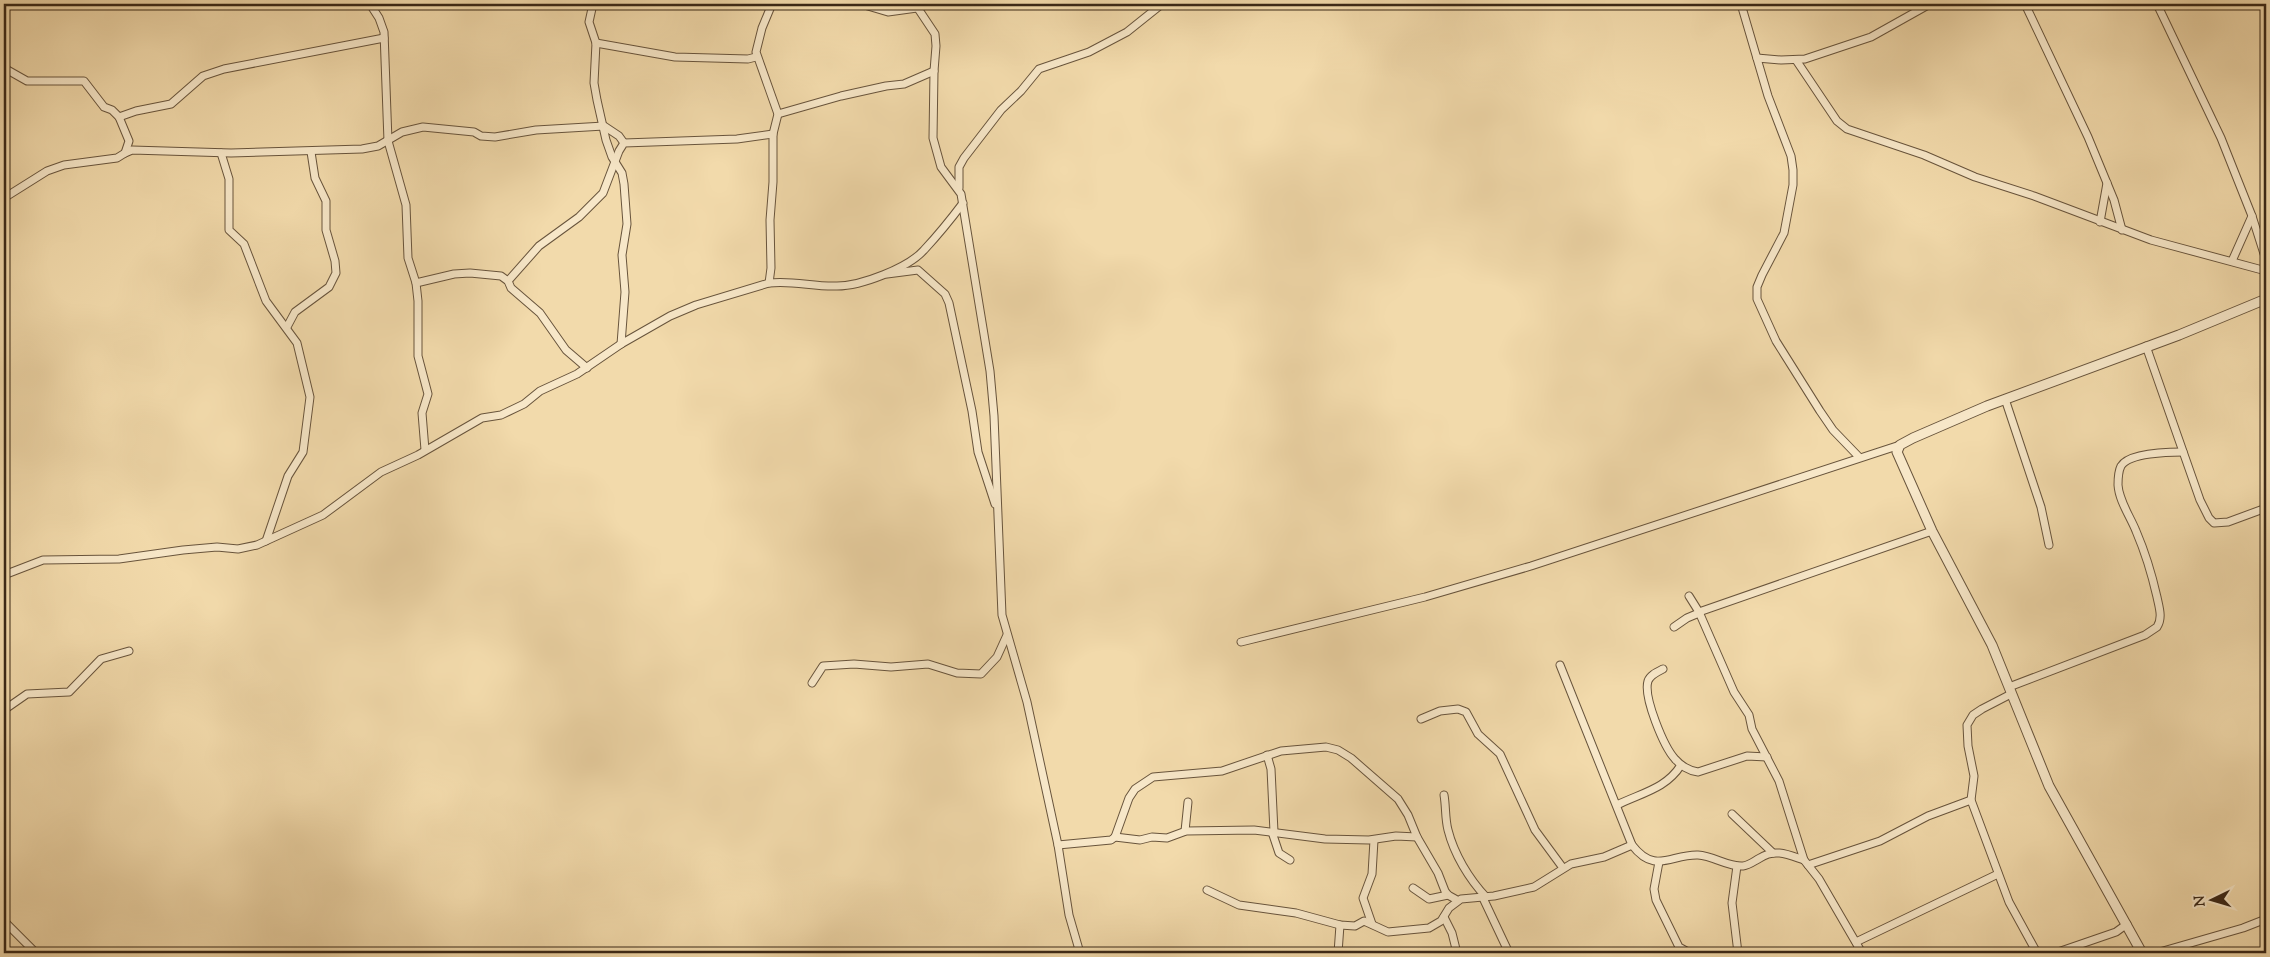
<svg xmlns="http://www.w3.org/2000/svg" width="2270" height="957" viewBox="0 0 2270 957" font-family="'Sorts Mill Goudy',serif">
<rect width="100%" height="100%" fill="#f2daab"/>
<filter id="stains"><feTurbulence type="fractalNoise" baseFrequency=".004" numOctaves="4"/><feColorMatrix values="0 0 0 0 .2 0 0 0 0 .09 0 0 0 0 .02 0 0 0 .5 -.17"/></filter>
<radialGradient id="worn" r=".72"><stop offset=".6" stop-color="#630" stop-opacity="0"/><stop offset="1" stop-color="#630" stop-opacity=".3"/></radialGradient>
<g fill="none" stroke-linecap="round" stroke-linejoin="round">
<g stroke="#68543c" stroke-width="9">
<g id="minor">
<path d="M370 4 379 18 384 32 388 141 406 205 408 258 416 283 418 301V356L428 394 422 413 425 450"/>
<path d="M593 4 589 22 596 43 594 83 597 100 606 140 612 157 622 173 624 184 627 224 622 255 625 292 621 344"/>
<path d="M861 4 888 12 917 8"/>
<path d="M915 4 935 34 936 46 934 71 933 138 941 167 961 194 990 371 994 416 1002 615 1027 702 1058 845 1069 915 1080 953"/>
<path d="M1741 4 1768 96 1791 156 1793 170V185L1784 233 1762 275 1757 287V299L1776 341 1820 411 1833 430 1859 457"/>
<path d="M2025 4 2088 137 2114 200 2122 230"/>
<path d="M2157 4 2221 138 2252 216 2266 260"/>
<path d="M596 43 675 57 748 59 756 57"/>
<path d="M1757 58 1781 60 1805 59 1871 37 1930 4"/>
<path d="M1796 60 1837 121 1847 129 1924 155 1975 177 2034 196 2151 240 2266 271"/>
<path d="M4 68 27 81H84L104 107 112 110 119 117 129 141 125 153 117 158 64 165 47 171 4 198"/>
<path d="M778 114 841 96 886 86 904 84 934 71"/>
<path d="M119 117 136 111 171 104 203 76 224 69 384 38"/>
<path d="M125 153 132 150 231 153 362 149 378 146 402 132 423 127 474 132 481 136 495 137 536 130 604 126 619 136 624 143"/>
<path d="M221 153 229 179V230L244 244 266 301 297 343 310 397 303 452 288 476 266 541"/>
<path d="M959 188V167L964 158 1001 110 1021 91 1039 69 1089 52 1127 32 1162 4"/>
<path d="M2100 222 2107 183"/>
<path d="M2232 261 2252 216"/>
<path d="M887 274 918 270 945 294 949 303 972 411 978 452 995 504"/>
<path d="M508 281 539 246 579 217 603 193 619 151 624 143 737 139 773 134"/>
<path d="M416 283 454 274 470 273 501 276 508 281 511 288 540 313 566 350 587 368"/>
<path d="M769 283 771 268 770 220 773 182V134L778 114 756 52 762 28 772 4"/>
<path d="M287 327 295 312 329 287 336 273 335 261 326 230V201L315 178 311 152"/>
<path d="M2146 346 2200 500 2209 518 2214 523 2228 522 2266 508"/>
<path d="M2005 399 2041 507 2049 545"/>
<path d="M4 575 43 560 119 559 183 550 217 547 238 549 257 545 323 515 381 472 418 455 482 418 501 415 524 404 540 391 577 374 621 344 670 316 696 305 769 283C792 280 814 287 837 286 861 286 908 268 924 250 938 235 951 219 963 203"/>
<path d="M1689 596 1699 612 1734 692 1749 715 1752 729 1779 781 1804 860 1819 879 1862 953"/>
<path d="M4 598V705"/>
<path d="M1699 612 1932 531"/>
<path d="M1674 627 1687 618 1699 613"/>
<path d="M1241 642 1425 597 1531 566 1900 445"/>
<path d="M1560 665 1632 845C1655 875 1671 854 1698 855 1714 856 1728 867 1743 866 1750 865 1754 861 1760 858 1775 848 1789 855 1804 860"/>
<path d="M1663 669C1657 672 1650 675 1648 681 1643 697 1664 747 1675 759 1680 765 1689 771 1698 772L1747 756 1767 757"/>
<path d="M812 683 823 666 854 664 891 667 928 664 957 673 981 674 997 657 1007 635"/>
<path d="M2009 687 2145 635 2157 627C2163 618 2159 607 2157 597 2152 575 2145 552 2136 531 2130 516 2119 501 2118 485 2118 480 2119 470 2121 466 2129 453 2169 452 2183 452"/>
<path d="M2011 694 1982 709 1973 715 1967 725 1968 746 1974 776 1971 800 2009 902 2037 953"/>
<path d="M4 710 27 694 69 692 101 659 129 651"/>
<path d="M1421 719 1440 711 1458 709 1466 712 1478 734 1500 754 1535 830 1563 868"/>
<path d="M1267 755 1271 769 1274 832"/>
<path d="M1444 795C1446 806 1445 819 1448 830 1454 854 1469 879 1486 897"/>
<path d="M1617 805C1641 793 1666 789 1681 765"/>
<path d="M1732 814 1773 853"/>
<path d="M1185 831 1188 802"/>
<path d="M1272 832 1279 853 1290 860"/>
<path d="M1115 837 1140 840 1152 837 1167 838 1186 831 1254 830 1325 839 1369 840 1396 836 1417 837"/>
<path d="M1058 845 1111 840 1115 837 1129 798 1135 789 1153 777 1222 771 1281 751 1326 747 1338 750 1351 758 1398 799 1408 815 1417 837 1438 873 1445 891 1448 895 1457 900"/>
<path d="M1659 862 1654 889 1656 900 1679 947 1690 953"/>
<path d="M1808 865 1880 841 1928 816 1971 800"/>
<path d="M1737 866 1732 903 1738 953"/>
<path d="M1413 888 1429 899 1448 895"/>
<path d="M1207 890 1239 905 1296 913 1340 925 1355 926 1364 921 1388 932 1429 928 1441 921 1449 908 1461 899 1494 896 1534 887 1571 864 1604 857 1632 845"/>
<path d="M1483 898 1509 953"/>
<path d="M1444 917 1452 933 1457 953"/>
<path d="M4 921 36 953"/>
<path d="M1372 924 1363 898 1372 874 1374 840"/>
<path d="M1856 942 1998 874"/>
<path d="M1338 953 1340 925"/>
<path d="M2055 953 2116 932 2127 924"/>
<path d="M2156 953 2243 928 2266 919"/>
</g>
</g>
<g stroke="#68543c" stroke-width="11">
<path id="tertiary" d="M2142 953 2049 786 1992 645 1932 531 1897 452 1900 445 1913 438 1987 406 2179 335 2266 299"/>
</g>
<use href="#minor" stroke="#f7e7c8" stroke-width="7"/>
<use href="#tertiary" stroke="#f7e7c8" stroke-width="9"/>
</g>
<rect width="2270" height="957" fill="none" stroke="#f2daab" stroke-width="20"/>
<rect x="5" y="5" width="2260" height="947" fill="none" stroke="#3a2817" stroke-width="2.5"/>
<rect x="10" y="10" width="2250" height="937" fill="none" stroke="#3a2817"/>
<g transform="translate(2212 900) rotate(265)" stroke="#f7e7c8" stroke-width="4" paint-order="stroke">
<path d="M0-4L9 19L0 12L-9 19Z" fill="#3a2817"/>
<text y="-8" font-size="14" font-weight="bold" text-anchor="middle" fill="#3a2817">N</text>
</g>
<rect width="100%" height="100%" filter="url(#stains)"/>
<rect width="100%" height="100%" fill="url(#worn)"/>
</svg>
